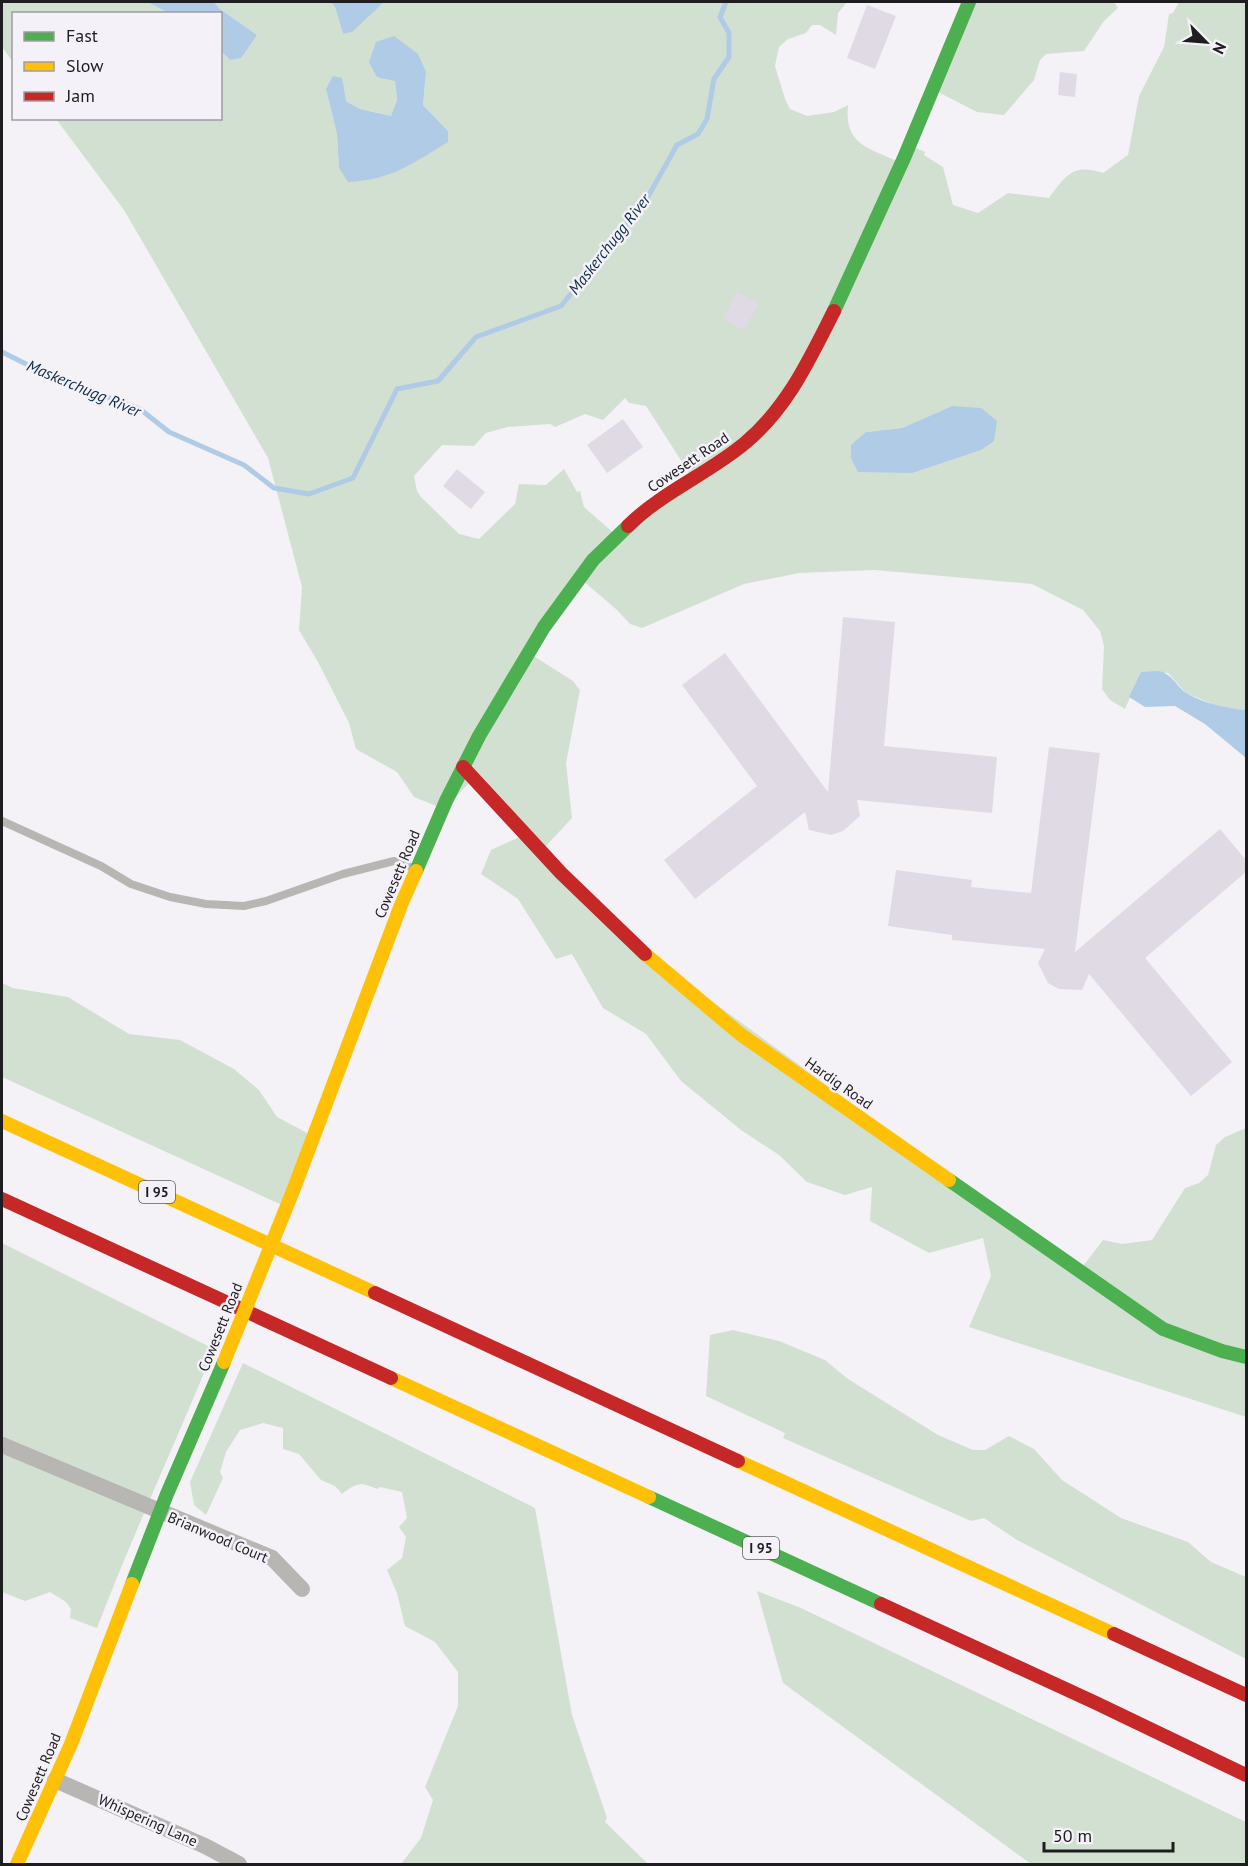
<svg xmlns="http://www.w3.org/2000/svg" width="1248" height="1866" viewBox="0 0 1248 1866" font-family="'PT Sans',sans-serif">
<rect width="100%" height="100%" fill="#f4f2f7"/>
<g fill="#d2e0d2" fill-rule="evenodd">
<path d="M2 2H147L169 13 14 14 13 62 2 47Z"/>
<path d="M214 2H331L335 7 343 34 384 2H847L838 13 836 35 820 25H812L806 33 788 39 779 47 775 66 785 99 790 109 807 116 834 112 848 105C844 146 869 147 901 163L912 146 925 152 924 155 943 167 953 205 978 213 1008 193 1049 198C1066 175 1073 163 1103 173L1128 155 1139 96 1164 47 1169 14 1173 13 1179 2H1246V710L1222 708 1186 693 1168 673 1141 672 1125 709 1110 700 1102 689 1104 646 1100 631 1083 610 1032 584 875 570 799 573 744 584 642 628 630 624 617 610 582 580 532 655 573 681 580 690 566 763 572 818 544 848 643 951 1080 1270 1103 1240 1122 1244 1152 1240 1185 1188 1199 1183 1208 1175 1216 1145 1225 1137 1246 1128V1417L969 1327 991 1276 983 1238 929 1253 870 1221 872 1187 845 1195 807 1182 779 1155 741 1130 681 1081 646 1034 603 1008 572 954 556 959 518 899 481 874 491 850 526 834 474 778 444 809 414 797 397 772 356 749 349 723 318 662 299 630 302 587 268 458 124 210 56 119 220 118 221 51 230 60 257 35 220 9ZM426 72 423 105 448 131 339 168 337 134 326 89 360 109 391 116 397 100 395 81ZM625 398 629 403 646 406 693 479 616 535 584 507 580 491 577 492 564 469 546 485 519 484 515 504 479 539 459 534 421 497 417 491 414 476 442 445 474 446 486 433 508 427 550 424 555 427 585 414 603 420ZM952 406 851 458 852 447 866 432 902 428Z"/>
<path d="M972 2H1114L1118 8 1104 21 1084 51 1046 54 1040 60 1034 80 1004 115 977 112 934 90Z"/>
<path d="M2 983 13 988 68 997 129 1034 180 1040 234 1069 259 1090 277 1117 311 1135 282 1205 2 1077Z"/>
<path d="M2 1243 214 1349C176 1442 133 1534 97 1628L70 1618 71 1609 66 1602 50 1592 25 1601 2 1592Z"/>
<path d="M733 1330 779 1341 825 1360 848 1379 938 1435 973 1450H985L1009 1436 1034 1449 1062 1480 1121 1518 1188 1542 1211 1562 1246 1577V1659L1017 1540 984 1518 971 1521 783 1438 785 1433 706 1396 710 1335Z"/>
<path d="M243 1363 535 1508 572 1715 607 1818 605 1822 648 1864H401L421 1838 433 1800 425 1787 458 1706V1672L435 1642 405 1626 397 1593 387 1570 402 1558 406 1537 399 1527 407 1518 402 1492 380 1487 377 1489C360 1481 356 1483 342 1494L335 1486 321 1480 299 1454 283 1449V1428L263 1423 240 1430 226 1452 220 1472 223 1478 206 1515 194 1505 190 1482Z"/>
<path d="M757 1591 801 1608 1246 1822V1864H1031L783 1683Z"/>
</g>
<g fill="#afcbe5">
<path d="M147 2H214L220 9 257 35 241 58 230 60 221 51 220 14 169 13Z"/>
<path d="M331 2H384L352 32 343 34 335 7Z"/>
<path d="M394 36 418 54 426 72 423 105 448 131V142C412 164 391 180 348 182L339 168 337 134 326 89 333 76 342 78 346 101 360 109 391 116 397 100 395 81 377 77 369 62 376 42Z"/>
<path d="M952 406 981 408 997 421 994 441 981 450 912 473 858 472 851 458V445L866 432 902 428Z"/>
<path d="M1159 671C1174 675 1175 686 1188 694 1206 704 1226 708 1246 710V758L1205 724 1175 706 1145 707 1129 697 1141 672Z"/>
</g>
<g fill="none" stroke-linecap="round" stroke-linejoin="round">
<path stroke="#afcbe5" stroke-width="5" d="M2 352 52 377 140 409 169 432 244 465 274 488 309 494 353 478 397 389 438 381 476 337 561 306 645 202 677 145 698 134 707 119 714 79 729 57V33L720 17 726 2"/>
</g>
<g fill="#e0dae5">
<path d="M867 5 896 16 875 69 847 58Z"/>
<path d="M1060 72 1077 74 1075 97 1058 95Z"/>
<path d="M737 292 759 303 744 330 723 319Z"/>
<path d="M623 419 643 447 607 473 587 445Z"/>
<path d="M457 469 485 492 471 509 443 486Z"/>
<path d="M843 617 895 622 884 746 997 757 992 813 857 800 860 816 843 831 831 835 809 830 805 812 695 899 664 860 757 786 682 685 725 653 828 792Z"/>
<path d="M1049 747 1100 753 1075 952 1220 829 1246 860V872L1145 958 1232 1062 1191 1096 1089 974 1082 990 1059 989 1048 983 1038 963 1045 949 952 940V935L888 926 896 870 972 880 971 887 1031 893Z"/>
</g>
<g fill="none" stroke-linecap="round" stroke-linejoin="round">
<path stroke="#b8b6b2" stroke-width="8" d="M2 821 101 866 131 884 170 897 206 904 244 906 266 901 343 874 394 861 416 869"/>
<g stroke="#b8b6b2" stroke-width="16">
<path d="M2 1445 272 1558 302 1589"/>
<path d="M55 1780 205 1846 239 1864"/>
</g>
<g stroke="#4caf50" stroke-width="14">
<path d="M834 311 904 158 969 2"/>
<path d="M416 871 446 801 479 736 544 627 593 560 628 526"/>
<path d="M949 1180 1163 1329 1222 1351 1246 1357"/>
<path d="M649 1497 881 1604"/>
<path d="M132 1584 167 1494 224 1362"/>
</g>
<g stroke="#ffc107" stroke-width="14">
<path d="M645 954 740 1034 949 1180"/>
<path d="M2 1121 375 1293"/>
<path d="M293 1191 401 905 416 871"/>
<path d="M391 1378 649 1497"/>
<path d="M738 1461 1114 1634"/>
<path d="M17 1864 71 1744 132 1584"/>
</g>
<g stroke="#c62828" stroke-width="14">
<path d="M628 526C662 492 708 474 745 443 788 407 809 360 834 311"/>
<path d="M463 767 561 873 645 954"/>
<path d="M2 1199 391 1378"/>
<path d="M375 1293 738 1461"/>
<path d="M881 1604 1096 1703 1246 1775"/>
<path d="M1114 1634 1246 1695"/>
</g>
<path stroke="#ffc107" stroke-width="14" d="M224 1362 293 1191"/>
</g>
<g text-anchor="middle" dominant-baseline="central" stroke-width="5" stroke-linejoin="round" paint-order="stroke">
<g fill="#f4f1f8" stroke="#5e5d60" stroke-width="1.5">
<rect x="139" y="1181" width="36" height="22" rx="4.5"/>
<rect x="743" y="1537" width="36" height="22" rx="4.5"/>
</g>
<g font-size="14" font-weight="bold" fill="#1e1d1f">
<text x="157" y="1192">I 95</text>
<text x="761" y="1548">I 95</text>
</g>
<g font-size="15" fill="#1e1d1f" stroke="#f4f1f8">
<text transform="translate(688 462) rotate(-34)">Cowesett Road</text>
<text transform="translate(397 874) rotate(-67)">Cowesett Road</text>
<text transform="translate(839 1083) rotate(35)">Hardig Road</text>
<text transform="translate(220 1327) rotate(-68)">Cowesett Road</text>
<text transform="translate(218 1537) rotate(23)">Brianwood Court</text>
<text transform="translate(38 1777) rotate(-67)">Cowesett Road</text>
<text transform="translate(148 1820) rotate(24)">Whispering Lane</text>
</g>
<g font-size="16" font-style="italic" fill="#0b2c44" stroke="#f4f1f8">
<text transform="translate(609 244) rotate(-52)">Maskerchugg River</text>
<text transform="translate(84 388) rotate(23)">Maskerchugg River</text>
</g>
</g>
<rect width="1248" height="1866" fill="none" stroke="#1e1d1f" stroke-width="6"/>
<rect x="12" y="12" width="210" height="108" fill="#f4f1f8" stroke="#9e9ca1" stroke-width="1.5"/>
<rect x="24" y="32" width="30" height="9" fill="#4caf50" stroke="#9e9ca1" stroke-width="1.5"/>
<text x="66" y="42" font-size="18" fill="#1e1d1f">Fast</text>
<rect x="24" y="62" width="30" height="9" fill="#ffc107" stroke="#9e9ca1" stroke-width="1.5"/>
<text x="66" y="72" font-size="18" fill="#1e1d1f">Slow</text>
<rect x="24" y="92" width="30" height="9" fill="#c62828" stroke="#9e9ca1" stroke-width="1.5"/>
<text x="66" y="102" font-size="18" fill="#1e1d1f">Jam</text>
<g transform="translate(1206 42) rotate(115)" stroke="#f4f1f8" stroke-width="4.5" paint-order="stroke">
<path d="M0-4.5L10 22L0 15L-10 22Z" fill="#1e1d1f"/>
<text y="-9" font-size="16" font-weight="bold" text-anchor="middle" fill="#1e1d1f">N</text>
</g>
<path d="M1044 1842v9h129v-9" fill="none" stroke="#1e1d1f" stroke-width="3"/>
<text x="1053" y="1842" font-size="18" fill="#1e1d1f" stroke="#f4f1f8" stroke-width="4.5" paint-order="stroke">50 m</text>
</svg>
